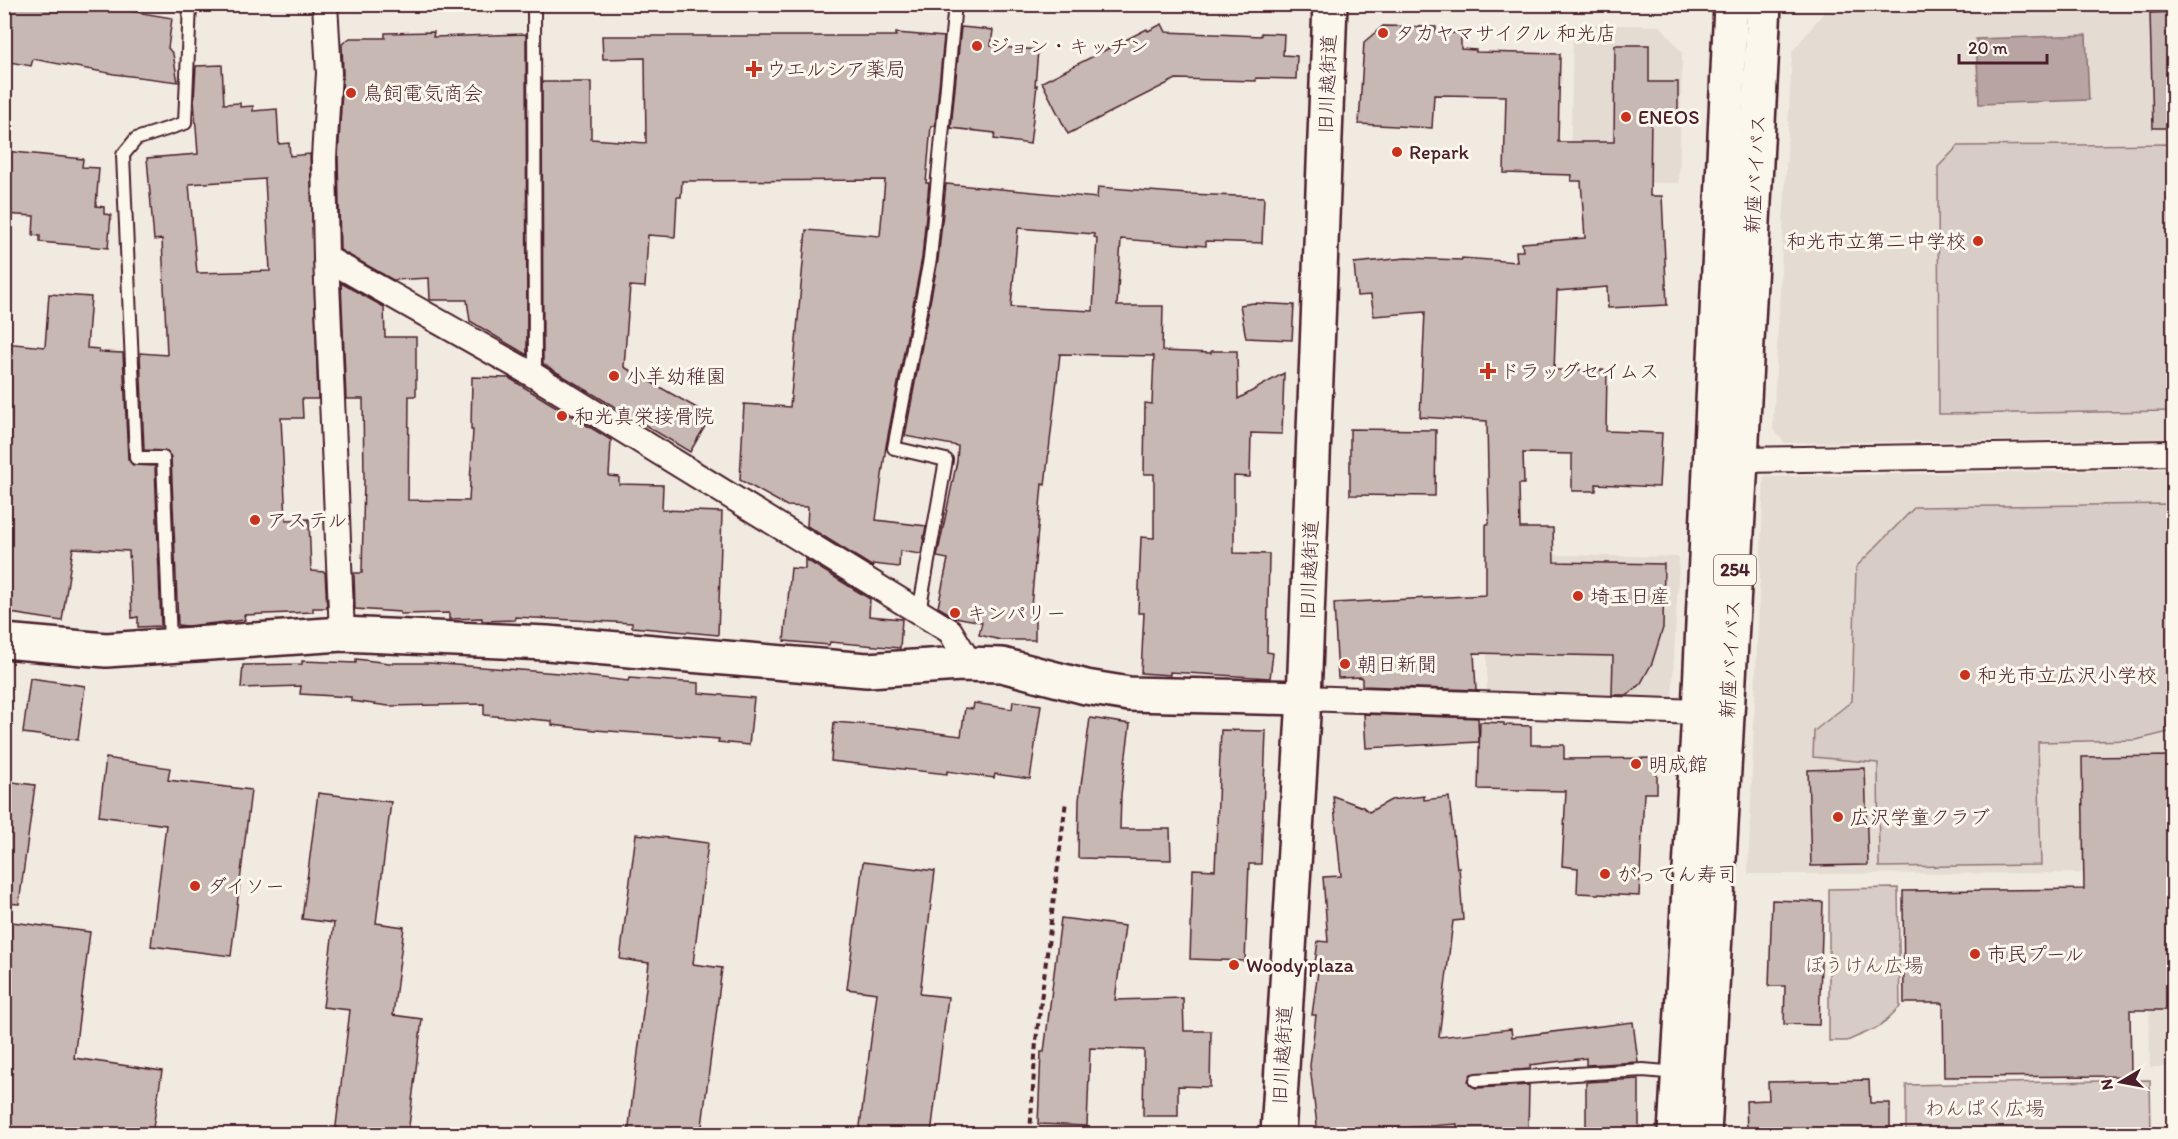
<svg xmlns="http://www.w3.org/2000/svg" width="2178" height="1139" viewBox="0 0 2178 1139" font-family="Itim,'Klee One',sans-serif">
<rect width="100%" height="100%" fill="#f0eae0"/>
<filter id="ink" filterUnits="userSpaceOnUse"><feTurbulence type="fractalNoise" baseFrequency=".0167" numOctaves="2"/><feDisplacementMap in="SourceGraphic" scale="12" xChannelSelector="R" yChannelSelector="G"/><feConvolveMatrix kernelMatrix="1 2 1 2 8 2 1 2 1" color-interpolation-filters="sRGB"/></filter>
<g filter="url(#ink)">
<g fill="#e4dbd2">
<path d="M2173 7V438L1785 443 1773 429 1792 52 1825 11Z"/>
<path d="M1573 24 1661 26 1682 53 1679 183 1570 181Z"/>
<path d="M2173 469V873L1748 874 1764 477Z"/>
<path d="M1487 554 1679 557 1672 699 1487 695Z"/>
<path d="M2173 877V1067H2150L2148 878Z"/>
</g>
<g fill="#d8ccc6" stroke="#917678" stroke-width="1.5">
<path d="M2173 144V411L1939 414 1938 167 1958 146Z"/>
<path d="M2173 504V731L2136 740 2038 742 2041 865 1879 867 1878 763 1813 757 1814 731 1852 701 1856 567 1915 507Z"/>
<path d="M1898 888 1900 1007 1879 1027 1847 1041H1829V889Z"/>
<path d="M2150 1080 2151 1134H2079L2078 1130 1906 1134V1085Z"/>
</g>
<path fill="#b8a4a2" stroke="#8c6f72" stroke-width="1.5" d="M2086 35 2089 100 1979 104 1976 39Z"/>
<g fill="#c8b8b3" stroke="#4a1f2b" stroke-width="1.5" fill-rule="evenodd">
<path d="M12 4H132L130 11 172 18 168 48 173 54 178 82 114 74 33 59 31 66 4 61V46Z"/>
<path d="M2174 12V128H2153L2150 13Z"/>
<path d="M1162 24 1166 32 1261 36V33L1284 34 1283 55 1297 56 1296 79 1256 78V81L1176 79 1068 134 1042 82 1147 29 1148 31Z"/>
<path d="M1383 26 1436 27V33H1461V49L1476 50V52L1560 54 1558 142H1614L1615 45H1649V82H1678V113H1651L1650 196H1662L1667 305 1608 308 1607 287 1557 291 1554 370H1607L1606 431 1662 433 1659 487 1596 484V491H1572V454L1523 453 1524 484H1519L1520 528H1553L1554 562 1664 564 1663 628 1652 663 1641 683 1628 695H1612L1613 656 1474 653 1476 690 1362 686V677L1338 678 1334 603 1486 595V524H1489L1487 421 1420 417 1425 312 1374 316 1371 295 1357 296 1354 263 1406 258 1462 260V258L1517 262 1516 251H1523L1522 243 1585 238 1581 181H1571L1572 175 1504 173 1506 96 1434 95 1432 128 1359 124 1364 42Z"/>
<path d="M961 27 993 30 991 46 1038 50 1035 86 1037 85 1030 144 994 139 995 133 951 128Z"/>
<path d="M434 32 433 37 526 34 527 355 470 321 467 300H430L429 278 393 280 340 250 338 158 343 74 342 44 350 38H385V33Z"/>
<path d="M896 33 944 37 935 126H931L926 183H929L922 258 886 446 876 520 926 526 921 554 900 551 899 567 873 564V567L807 526 808 507 787 506 740 480 744 404 790 407 806 230 880 236 885 180 682 181 681 197H677L675 237 648 235 645 287 630 286 624 367 711 416 690 452 543 364 542 82H591V139L646 143 645 58 603 59 602 36H896Z"/>
<path d="M222 65 224 104 240 103V107L253 106V111L277 109 279 144 289 143 290 156 310 154 318 399H302L303 418H281L286 520 309 519 311 571 325 572 327 608H313V612L244 615 245 620 187 626 178 625 171 457 166 451 144 450 140 353 167 355 162 239 154 240 147 158 198 154 194 100 196 66ZM265 179 270 271 197 273 189 184Z"/>
<path d="M4 151 83 159 82 167 99 168 96 206 104 207V214L111 215 108 248 40 242V236L33 235 34 216 4 214Z"/>
<path d="M946 184 1097 198 1098 187 1188 194 1264 197 1262 243 1206 241V246L1121 239 1117 306H1163L1162 351 1211 353V351H1237L1238 399 1284 373 1282 434 1251 433 1250 477 1234 476V553L1269 554 1267 652 1273 653 1270 678 1170 672V675L1141 673 1144 613H1138L1141 537 1154 538V474H1144L1145 403 1152 404 1154 356 1060 354 1045 485 1042 484 1031 607H1035V640H1001L979 635 982 622 955 617 938 607 948 559 937 557 957 461 958 446 905 436 938 260ZM1018 228 1094 234V237L1097 238 1093 311 1011 307Z"/>
<path d="M341 283 384 307 385 337H416V396H409L408 500 469 501 473 430H471L472 377 509 378 611 440 609 476 619 477V484L663 485 662 510 722 512 718 635 632 627V623L515 617V620L482 621V618L449 619V613L400 614V612L355 609 354 573H362L364 478 363 399H346Z"/>
<path d="M49 294 91 297 87 348 99 349V352L123 353 128 459 133 465 155 466 161 626 138 627V617L132 618 129 551 73 548 62 621 4 612V343L45 347Z"/>
<path d="M1254 303 1294 305 1292 340 1246 338 1240 305Z"/>
<path d="M1350 429 1436 430 1435 496 1350 495Z"/>
<path d="M805 559 870 599 869 616 902 619 900 648 830 642 829 645 784 641 791 568 805 569Z"/>
<path d="M356 659 389 663H429L558 673 628 681 629 678 699 683V693L754 698 749 745 718 742 719 739 595 730 552 725V721L484 715V704L389 706 351 701V697L300 694 301 686 241 688 243 665 302 664V661L356 663Z"/>
<path d="M30 678 85 686 78 740 23 733Z"/>
<path d="M1013 701 1041 705 1030 779 995 774 994 778 947 771V774L831 761 834 722 897 727V728L961 736 965 708 973 709 974 703 1012 709Z"/>
<path d="M1364 714 1478 718 1479 742 1366 748Z"/>
<path d="M1090 718 1130 724 1121 794 1120 829H1170L1171 860 1078 858 1079 800Z"/>
<path d="M1480 722 1504 723V725L1531 726V745H1564V759L1657 758V793H1644L1639 896 1577 893 1578 868 1562 866 1566 791 1478 789Z"/>
<path d="M1221 730 1266 731 1261 864H1249L1245 961 1190 959 1193 869 1215 870Z"/>
<path d="M2174 756V1010H2130L2131 1076 1944 1077 1943 1003H1904L1903 891 2084 889 2082 757Z"/>
<path d="M106 758 170 768 168 780 251 790 231 956 151 946 166 825 99 816Z"/>
<path d="M1865 768 1868 865 1811 866 1808 770Z"/>
<path d="M4 781 35 785 19 904 4 903Z"/>
<path d="M318 793 391 802 376 923 404 927 393 1015 422 1019 408 1134H335L350 1010 323 1007 334 923 302 919Z"/>
<path d="M1333 796 1363 807 1369 812 1391 800 1424 796V800L1449 797 1457 868 1459 867 1463 920 1453 921 1439 1037 1511 1029 1512 1037 1633 1022 1638 1062 1586 1065V1058L1530 1065V1069L1471 1074 1468 1081 1470 1085 1476 1088 1529 1085 1528 1132 1457 1130V1124L1318 1134 1310 1066 1316 1015H1312L1319 964 1315 963 1318 941 1328 942 1323 877 1341 876Z"/>
<path d="M636 834 708 843 693 964 722 968 701 1134H628L649 963 620 959Z"/>
<path d="M863 862 935 871 920 994 948 997 931 1134H859L877 993 847 989Z"/>
<path d="M1772 900 1823 902 1819 1025 1784 1024 1785 986H1769Z"/>
<path d="M1061 918 1125 926 1115 1000 1183 998 1184 1031H1211L1210 1087 1178 1086V1116H1143L1144 1050 1090 1048 1087 1126 1038 1124 1041 1052H1044Z"/>
<path d="M4 921 90 932 74 1058 162 1071 152 1134H4Z"/>
<path d="M1639 1079V1134H1586V1082Z"/>
<path d="M1869 1080 1870 1103H1890V1134H1747L1746 1101 1769 1100 1768 1082Z"/>
</g>
<g fill="none" stroke-linecap="round" stroke-linejoin="round">
<g stroke="#4a1f2b" stroke-width="16">
<g id="lane">
<path d="M534 4 535 376"/>
<path d="M919 612 946 460 894 448 930 259 955 4"/>
<path d="M170 643 163 458H136L123 155 136 139 185 123 190 4"/>
<path d="M1476 1080 1643 1070 1678 1073"/>
</g>
</g>
<g stroke="#4a1f2b" stroke-width="28">
<g id="street">
<path d="M325 4 329 73 324 158 326 258 342 634"/>
<path d="M326 258 535 376 950 631 970 664"/>
<path d="M1741 460 2174 453"/>
<path d="M1304 698 1699 712"/>
</g>
</g>
<g stroke="#4a1f2b" stroke-width="38">
<g id="secondary">
<path d="M4 641 106 650 342 634 547 643 867 670 961 664 1002 665 1086 687 1129 694 1304 698"/>
<path d="M1278 1134 1304 698 1330 4"/>
</g>
</g>
<g stroke="#4a1f2b" stroke-width="38">
<g id="highway">
<path d="M1675 1134 1699 712 1731 4"/>
<path d="M1704 1134 1741 460 1764 4"/>
</g>
</g>
<path stroke="#4a1f2b" stroke-width="4" stroke-dasharray="6 4.5" stroke-linecap="butt" d="M1030 1134 1036 1041 1066 801"/>
<use href="#lane" stroke="#fbf7ec" stroke-width="12"/>
<use href="#street" stroke="#fbf7ec" stroke-width="24"/>
<use href="#secondary" stroke="#fbf7ec" stroke-width="33"/>
<use href="#highway" stroke="#fbf7ec" stroke-width="33"/>
</g>
</g>
<g fill="#c8321e" stroke="#fbf7ec" stroke-width="2">
<circle cx="1383" cy="33" r="6"/>
<circle cx="977" cy="46" r="6"/>
<path d="M751 60h6v6h6v6h-6v6h-6v-6h-6v-6h6z"/>
<circle cx="351" cy="93" r="6"/>
<circle cx="1626" cy="117" r="6"/>
<circle cx="1397" cy="152" r="6"/>
<circle cx="1978" cy="241" r="6"/>
<path d="M1485 362h6v6h6v6h-6v6h-6v-6h-6v-6h6z"/>
<circle cx="614" cy="376" r="6"/>
<circle cx="562" cy="416" r="6"/>
<circle cx="255" cy="520" r="6"/>
<circle cx="1578" cy="596" r="6"/>
<circle cx="955" cy="613" r="6"/>
<circle cx="1345" cy="664" r="6"/>
<circle cx="1965" cy="675" r="6"/>
<circle cx="1636" cy="764" r="6"/>
<circle cx="1838" cy="817" r="6"/>
<circle cx="1605" cy="874" r="6"/>
<circle cx="195" cy="886" r="6"/>
<circle cx="1975" cy="954" r="6"/>
<circle cx="1234" cy="965" r="6"/>
</g>
<g text-anchor="middle" dominant-baseline="central" stroke-width="6" stroke-linejoin="round" paint-order="stroke">
<rect fill="#fbf7ec" stroke="#7f6065" stroke-width="1.5" x="1714" y="555" width="42" height="30" rx="4.5"/>
<g font-size="18" font-weight="bold" fill="#4a1f2b">
<text x="1735" y="570">254</text>
</g>
<g font-size="20" fill="#4a1f2b" stroke="#fbf7ec" text-anchor="start">
<text x="1395" y="33">タカヤマサイクル 和光店</text>
<text x="989" y="46">ジョン・キッチン</text>
<text x="766" y="69">ウエルシア薬局</text>
<text x="363" y="93">鳥飼電気商会</text>
<text x="1638" y="117">ENEOS</text>
<text x="1409" y="152">Repark</text>
<text x="1966" y="241" text-anchor="end">和光市立第二中学校</text>
<text x="1500" y="371">ドラッグセイムス</text>
<text x="626" y="376">小羊幼稚園</text>
<text x="574" y="416">和光真栄接骨院</text>
<text x="267" y="520">アステル</text>
<text x="1590" y="596">埼玉日産</text>
<text x="967" y="613">キンパリー</text>
<text x="1357" y="664">朝日新聞</text>
<text x="1977" y="675">和光市立広沢小学校</text>
<text x="1648" y="764">明成館</text>
<text x="1850" y="817">広沢学童クラブ</text>
<text x="1617" y="874">がってん寿司</text>
<text x="207" y="886">ダイソー</text>
<text x="1987" y="954">市民プール</text>
<text x="1246" y="965">Woody plaza</text>
</g>
<g font-size="20" fill="#4a1f2b" stroke="#fbf7ec">
<text transform="translate(1327 84) rotate(-88)">旧川越街道</text>
<text transform="translate(1755 174) rotate(-87)">新座バイパス</text>
<text transform="translate(1309 570) rotate(-88)">旧川越街道</text>
<text transform="translate(1730 659) rotate(-87)">新座バイパス</text>
<text transform="translate(1282 1055) rotate(-87)">旧川越街道</text>
</g>
<g font-size="20" fill="#6e4a52" stroke="#fbf7ec">
<text x="1864" y="965">ぼうけん広場</text>
<text x="1985" y="1108">わんぱく広場</text>
</g>
</g>
<rect width="2178" height="1139" fill="none" stroke="#fbf7ec" stroke-width="24"/>
<rect x="12" y="12" width="2154" height="1115" fill="none" stroke="#4a1f2b" stroke-width="2" filter="url(#ink)"/>
<g transform="translate(2121 1082) rotate(260)" stroke="#fbf7ec" stroke-width="4.5" paint-order="stroke">
<path d="M0-4.5L10 22L0 15L-10 22Z" fill="#4a1f2b"/>
<text y="-9" font-size="16" font-weight="bold" text-anchor="middle" fill="#4a1f2b">N</text>
</g>
<path d="M1959 54v9h88v-9" fill="none" stroke="#4a1f2b" stroke-width="3"/>
<text x="1968" y="54" font-size="18" fill="#4a1f2b" stroke="#fbf7ec" stroke-width="4.5" paint-order="stroke">20 m</text>
</svg>
